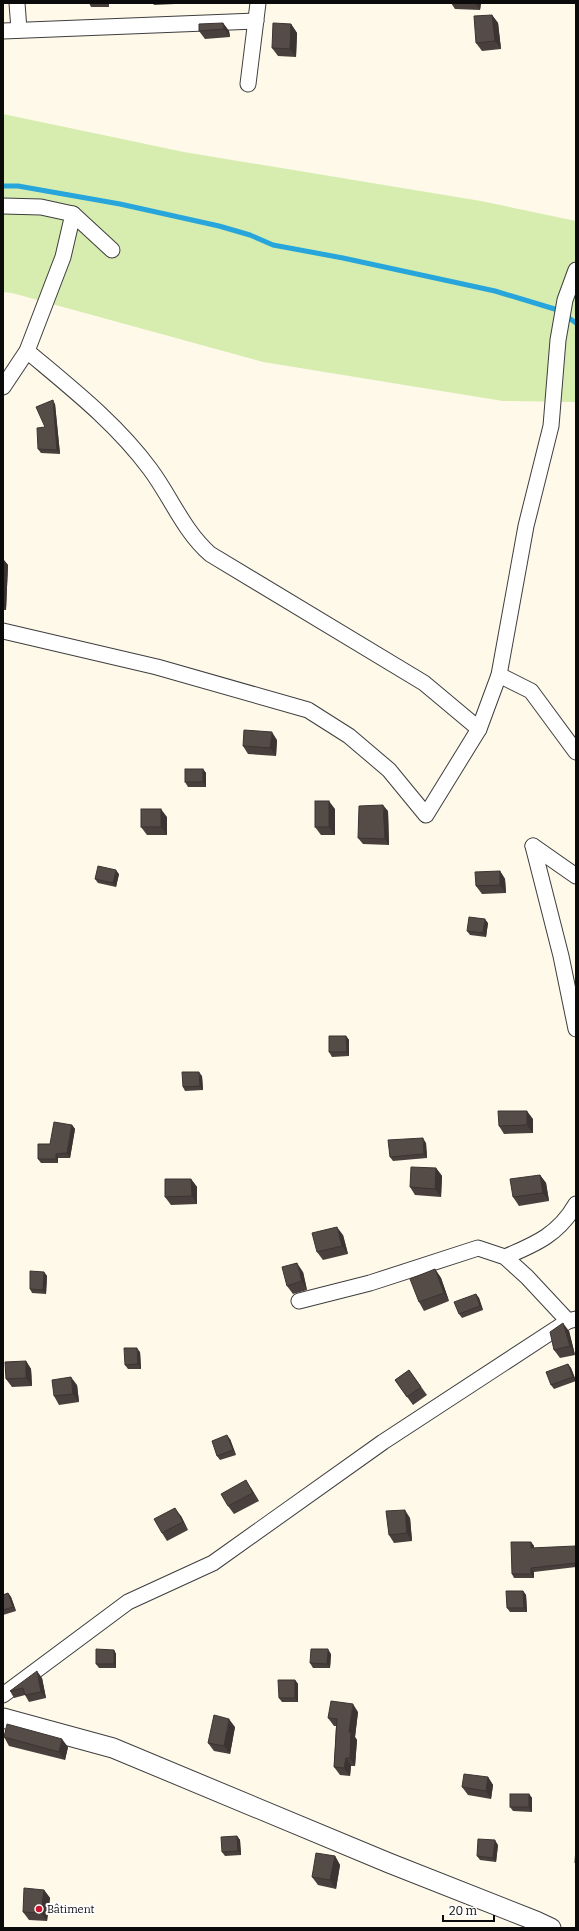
<svg xmlns="http://www.w3.org/2000/svg" width="579" height="1931" viewBox="0 0 579 1931" font-family="Bitter,serif">
<rect width="100%" height="100%" fill="#fff9ea"/>
<path fill="#d6edaf" d="M3 114 184 152 481 201 576 221V402L503 401 263 362 12 293 3 292Z"/>
<g fill="none" stroke-linecap="round" stroke-linejoin="round">
<path stroke="#28a6db" stroke-width="5" d="M3 186H18L120 204 219 226 250 235 273 245 343 258 495 291 558 310 576 323"/>
<g stroke="#3e3e3e" stroke-width="17">
<g id="minor">
<path d="M17 3 19 30"/>
<path d="M3 31 256 21"/>
<path d="M248 84 258 3"/>
<path d="M3 206 41 207 73 214"/>
<path d="M27 351C71 388 116 423 150 469 171 497 183 530 210 554L424 683 479 729"/>
<path d="M3 387 27 351 63 257 73 214 112 250"/>
<path d="M3 631 157 667 308 710 349 736 389 770 426 815 479 729 499 675 526 526 551 426 558 340 565 300 576 270"/>
<path d="M499 675 531 691 576 752"/>
<path d="M533 846 561 956 576 1029"/>
<path d="M533 846 576 876"/>
<path d="M505 1257C536 1244 559 1234 576 1204"/>
<path d="M299 1301 370 1283 478 1248 505 1257 527 1277 568 1321"/>
<path d="M3 1695 128 1602 213 1563 383 1442 568 1321 576 1319"/>
</g>
</g>
<g stroke="#3e3e3e" stroke-width="21">
<path id="tertiary" d="M3 1718 113 1748 389 1863 536 1921 551 1928"/>
</g>
<use href="#minor" stroke="#fff" stroke-width="15"/>
<use href="#tertiary" stroke="#fff" stroke-width="19"/>
</g>
<g fill="#49403d">
<path d="M89 3H109V7H91Z"/>
<path d="M153 3H175V4L154 5Z"/>
<path d="M451 3H481L480 10 455 9Z"/>
<path d="M492 15 498 23 501 49 482 51 476 43Z"/>
<path d="M223 23 229 31 230 37 205 39 199 31Z"/>
<path d="M291 24 297 33 296 57 278 56 272 48Z"/>
<path d="M55 404 60 454 41 453 38 449 45 427Z"/>
<path d="M3 559 8 565 6 610H3Z"/>
<path d="M277 740 276 756 248 754 243 746Z"/>
<path d="M203 769 206 773V787H188L185 782Z"/>
<path d="M335 809V835H321L315 827Z"/>
<path d="M388 811 389 845 363 844 358 838Z"/>
<path d="M167 817V835H147L141 827Z"/>
<path d="M500 871 505 879 506 893 482 894 476 886Z"/>
<path d="M119 874 116 887 98 883 95 879Z"/>
<path d="M488 923 486 937 470 935 467 931Z"/>
<path d="M346 1036 349 1040V1056L332 1057 329 1052Z"/>
<path d="M202 1076 203 1090 185 1091 183 1087Z"/>
<path d="M533 1119V1133L504 1134 499 1126Z"/>
<path d="M72 1125 75 1129 70 1158H58V1163H41L38 1159 50 1144Z"/>
<path d="M426 1143 427 1158 393 1161 390 1157Z"/>
<path d="M436 1168 442 1176 441 1197 415 1195 410 1187Z"/>
<path d="M540 1175 546 1183 549 1201 519 1206 513 1197Z"/>
<path d="M191 1179 197 1187V1204L171 1205 165 1197Z"/>
<path d="M343 1235 348 1254 323 1260 317 1252Z"/>
<path d="M435 1269 441 1278 449 1301 424 1311 419 1302Z"/>
<path d="M44 1272 47 1276 46 1294 32 1293 30 1289Z"/>
<path d="M303 1272 307 1290 293 1294 287 1286Z"/>
<path d="M476 1294 479 1298 483 1310 462 1318 459 1314Z"/>
<path d="M569 1331 575 1355 560 1358 554 1350Z"/>
<path d="M140 1352 141 1369H128L125 1365Z"/>
<path d="M26 1361 31 1369 32 1386 12 1387 6 1379Z"/>
<path d="M568 1364 571 1368 576 1381 554 1389 551 1385Z"/>
<path d="M409 1370 427 1395 413 1405 395 1380Z"/>
<path d="M77 1385 79 1402 59 1405 54 1396Z"/>
<path d="M230 1439 236 1455 220 1460 217 1456Z"/>
<path d="M251 1488 259 1501 234 1514 228 1506Z"/>
<path d="M181 1516 188 1530 167 1541 162 1533Z"/>
<path d="M410 1518 412 1541 394 1543 389 1535Z"/>
<path d="M531 1542 534 1546V1548L576 1547V1567L534 1572V1578H514L512 1574Z"/>
<path d="M523 1591 526 1595 527 1612H510L507 1608Z"/>
<path d="M8 1593 11 1597 16 1611 3 1615V1595Z"/>
<path d="M114 1650 116 1654V1668H99L96 1664Z"/>
<path d="M331 1654 330 1668H313L310 1663Z"/>
<path d="M42 1678 46 1698 29 1702 25 1695 14 1698 10 1691Z"/>
<path d="M295 1680 298 1684V1702H282L279 1698Z"/>
<path d="M358 1712 355 1737 357 1740 355 1766H351L350 1776 340 1775 334 1767 336 1726H334L328 1718Z"/>
<path d="M235 1727 230 1754 214 1751 208 1743Z"/>
<path d="M4 1737 68 1747 65 1760 9 1746Z"/>
<path d="M488 1777 493 1785 491 1799 468 1795 462 1787Z"/>
<path d="M529 1794 532 1798V1812L513 1811 510 1807Z"/>
<path d="M237 1836 240 1840 241 1855 225 1856 222 1852Z"/>
<path d="M498 1845 496 1862 480 1860 477 1856Z"/>
<path d="M335 1856 340 1865 336 1889 318 1885 312 1877Z"/>
<path d="M44 1890 50 1898 47 1921 29 1920 23 1912Z"/>
</g>
<g fill="#3c3432">
<path d="M475 3H481L480 10Z"/>
<path d="M492 15 498 23 501 49 495 41Z"/>
<path d="M223 23 229 31 230 37 224 29Z"/>
<path d="M291 24 297 33 296 57 290 49Z"/>
<path d="M53 400 55 404 60 454 57 450Z"/>
<path d="M3 559 8 565 6 610 3 606Z"/>
<path d="M272 732 277 740 276 756 270 748Z"/>
<path d="M203 769 206 773V787L203 782Z"/>
<path d="M329 801 335 809V835L329 827Z"/>
<path d="M383 805 388 811 389 845 385 839Z"/>
<path d="M161 809 167 817V835L161 827Z"/>
<path d="M116 870 119 874 116 887 113 883Z"/>
<path d="M500 871 505 879 506 893 500 885Z"/>
<path d="M485 919 488 923 486 937 483 933Z"/>
<path d="M346 1036 349 1040V1056L347 1052Z"/>
<path d="M199 1072 202 1076 203 1090 200 1086Z"/>
<path d="M527 1111 533 1119V1133L527 1125Z"/>
<path d="M72 1125 75 1129 70 1158 67 1153Z"/>
<path d="M423 1138 426 1143 427 1158 424 1154Z"/>
<path d="M56 1154 58 1158V1163L56 1159Z"/>
<path d="M436 1168 442 1176 441 1197 435 1189Z"/>
<path d="M540 1175 546 1183 549 1201 543 1193Z"/>
<path d="M191 1179 197 1187V1204L192 1196Z"/>
<path d="M337 1227 343 1235 348 1254 342 1246Z"/>
<path d="M297 1263 303 1272 307 1290 302 1281Z"/>
<path d="M435 1269 441 1278 449 1301 444 1293Z"/>
<path d="M44 1272 47 1276 46 1294 43 1290Z"/>
<path d="M476 1294 479 1298 483 1310 480 1306Z"/>
<path d="M563 1323 569 1331 575 1355 570 1346Z"/>
<path d="M137 1348 140 1352 141 1369 138 1364Z"/>
<path d="M26 1361 31 1369 32 1386 26 1378Z"/>
<path d="M568 1364 571 1368 576 1381 573 1377Z"/>
<path d="M71 1377 77 1385 79 1402 73 1394Z"/>
<path d="M227 1435 230 1439 236 1455 233 1450Z"/>
<path d="M246 1480 251 1488 259 1501 253 1493Z"/>
<path d="M175 1508 181 1516 188 1530 183 1522Z"/>
<path d="M405 1510 410 1518 412 1541 407 1533Z"/>
<path d="M531 1542 534 1546V1553L531 1548Z"/>
<path d="M531 1568 534 1572V1578L531 1574Z"/>
<path d="M523 1591 526 1595 527 1612 524 1608Z"/>
<path d="M8 1593 11 1597 16 1611 13 1607Z"/>
<path d="M328 1649 331 1654 330 1668 327 1664Z"/>
<path d="M114 1650 116 1654V1668L114 1664Z"/>
<path d="M37 1671 42 1678 46 1698 41 1692Z"/>
<path d="M295 1680 298 1684V1702L295 1698Z"/>
<path d="M353 1704 358 1712 355 1737 357 1740 355 1766 350 1758 349 1732Z"/>
<path d="M229 1719 235 1727 230 1754 224 1746Z"/>
<path d="M62 1739 68 1747 65 1760 59 1752Z"/>
<path d="M346 1758 351 1766 350 1776 344 1768Z"/>
<path d="M488 1777 493 1785 491 1799 486 1791Z"/>
<path d="M529 1794 532 1798V1812L529 1807Z"/>
<path d="M237 1836 240 1840 241 1855 238 1851Z"/>
<path d="M495 1840 498 1845 496 1862 493 1858Z"/>
<path d="M335 1856 340 1865 336 1889 330 1880Z"/>
<path d="M44 1890 50 1898 47 1921 41 1913Z"/>
</g>
<g fill="#554b47" stroke="#3c3432">
<path d="M492 15 495 41 476 43 474 16Z"/>
<path d="M223 23 224 29 199 31V24Z"/>
<path d="M273 23 291 24 290 49 272 48Z"/>
<path d="M53 400 57 450 38 449 37 428 45 427 36 407Z"/>
<path d="M244 730 272 732 270 748 243 746Z"/>
<rect x="185" y="769" width="18" height="13"/>
<rect x="315" y="801" width="14" height="26"/>
<path d="M383 805 385 839 358 838 359 806Z"/>
<rect x="141" y="809" width="20" height="18"/>
<path d="M98 866 116 870 113 883 95 879Z"/>
<path d="M500 871V885L476 886 475 872Z"/>
<path d="M469 917 485 919 483 933 467 931Z"/>
<path d="M329 1036H346L347 1052H329Z"/>
<path d="M182 1072H199L200 1086 183 1087Z"/>
<path d="M498 1111H527V1125L499 1126Z"/>
<path d="M54 1122 72 1125 67 1153 56 1154V1159H38V1144H50Z"/>
<path d="M423 1138 424 1154 390 1157 388 1140Z"/>
<path d="M411 1167 436 1168 435 1189 410 1187Z"/>
<path d="M540 1175 543 1193 513 1197 510 1179Z"/>
<path d="M165 1179H191L192 1196 165 1197Z"/>
<path d="M337 1227 342 1246 317 1252 312 1233Z"/>
<path d="M297 1263 302 1281 287 1286 282 1267Z"/>
<path d="M435 1269 444 1293 419 1302 410 1279Z"/>
<path d="M30 1271 44 1272 43 1290 30 1289Z"/>
<path d="M476 1294 480 1306 459 1314 454 1302Z"/>
<path d="M563 1323 570 1346 554 1350 550 1332Z"/>
<path d="M124 1348H137L138 1364 125 1365Z"/>
<path d="M26 1361V1378L6 1379 5 1362Z"/>
<path d="M568 1364 573 1377 551 1385 546 1372Z"/>
<path d="M409 1370 421 1387 407 1397 395 1380Z"/>
<path d="M71 1377 73 1394 54 1396 52 1380Z"/>
<path d="M227 1435 233 1450 217 1456 212 1441Z"/>
<path d="M246 1480 253 1493 228 1506 221 1494Z"/>
<path d="M175 1508 183 1522 162 1533 154 1519Z"/>
<path d="M405 1510 407 1533 389 1535 386 1511Z"/>
<path d="M511 1542H531V1548L575 1546 576 1552V1563L531 1568V1574H512Z"/>
<path d="M506 1591H523L524 1608H507Z"/>
<path d="M8 1593 13 1607 3 1610V1595Z"/>
<path d="M96 1649 114 1650V1664H96Z"/>
<path d="M311 1649H328L327 1664 310 1663Z"/>
<path d="M37 1671 41 1692 25 1695 23 1688 10 1691Z"/>
<path d="M278 1680H295V1698H279Z"/>
<path d="M331 1701 353 1704 349 1732H351L350 1758H346L344 1768 334 1767 337 1719 328 1718Z"/>
<path d="M214 1715 229 1719 224 1746 208 1743Z"/>
<path d="M7 1724 62 1739 59 1752 4 1737Z"/>
<path d="M464 1774 488 1777 486 1791 462 1787Z"/>
<rect x="510" y="1794" width="19" height="13"/>
<path d="M237 1836 238 1851 222 1852 221 1837Z"/>
<path d="M478 1839 495 1840 493 1858 477 1856Z"/>
<path d="M576 1846V1863H575Z"/>
<path d="M316 1853 335 1856 330 1880 312 1877Z"/>
<path d="M24 1888 44 1890 41 1913 23 1912Z"/>
</g>
<circle fill="#c91631" stroke="#fff" stroke-width="1.5" cx="39" cy="1909" r="4"/>
<g text-anchor="middle" dominant-baseline="central" stroke-width="4" stroke-linejoin="round" paint-order="stroke">
<g font-size="11" fill="#0b0b0b" stroke="#fff" text-anchor="start">
<text x="47" y="1909">Bâtiment</text>
</g>
</g>
<rect width="579" height="1931" fill="none" stroke="#0b0b0b" stroke-width="8"/>
<path d="M443 1915v6h51v-6" fill="none" stroke="#0b0b0b" stroke-width="2"/>
<text x="449" y="1915" font-size="12" fill="#0b0b0b" stroke="#ffffff" stroke-width="3" paint-order="stroke">20 m</text>
</svg>
